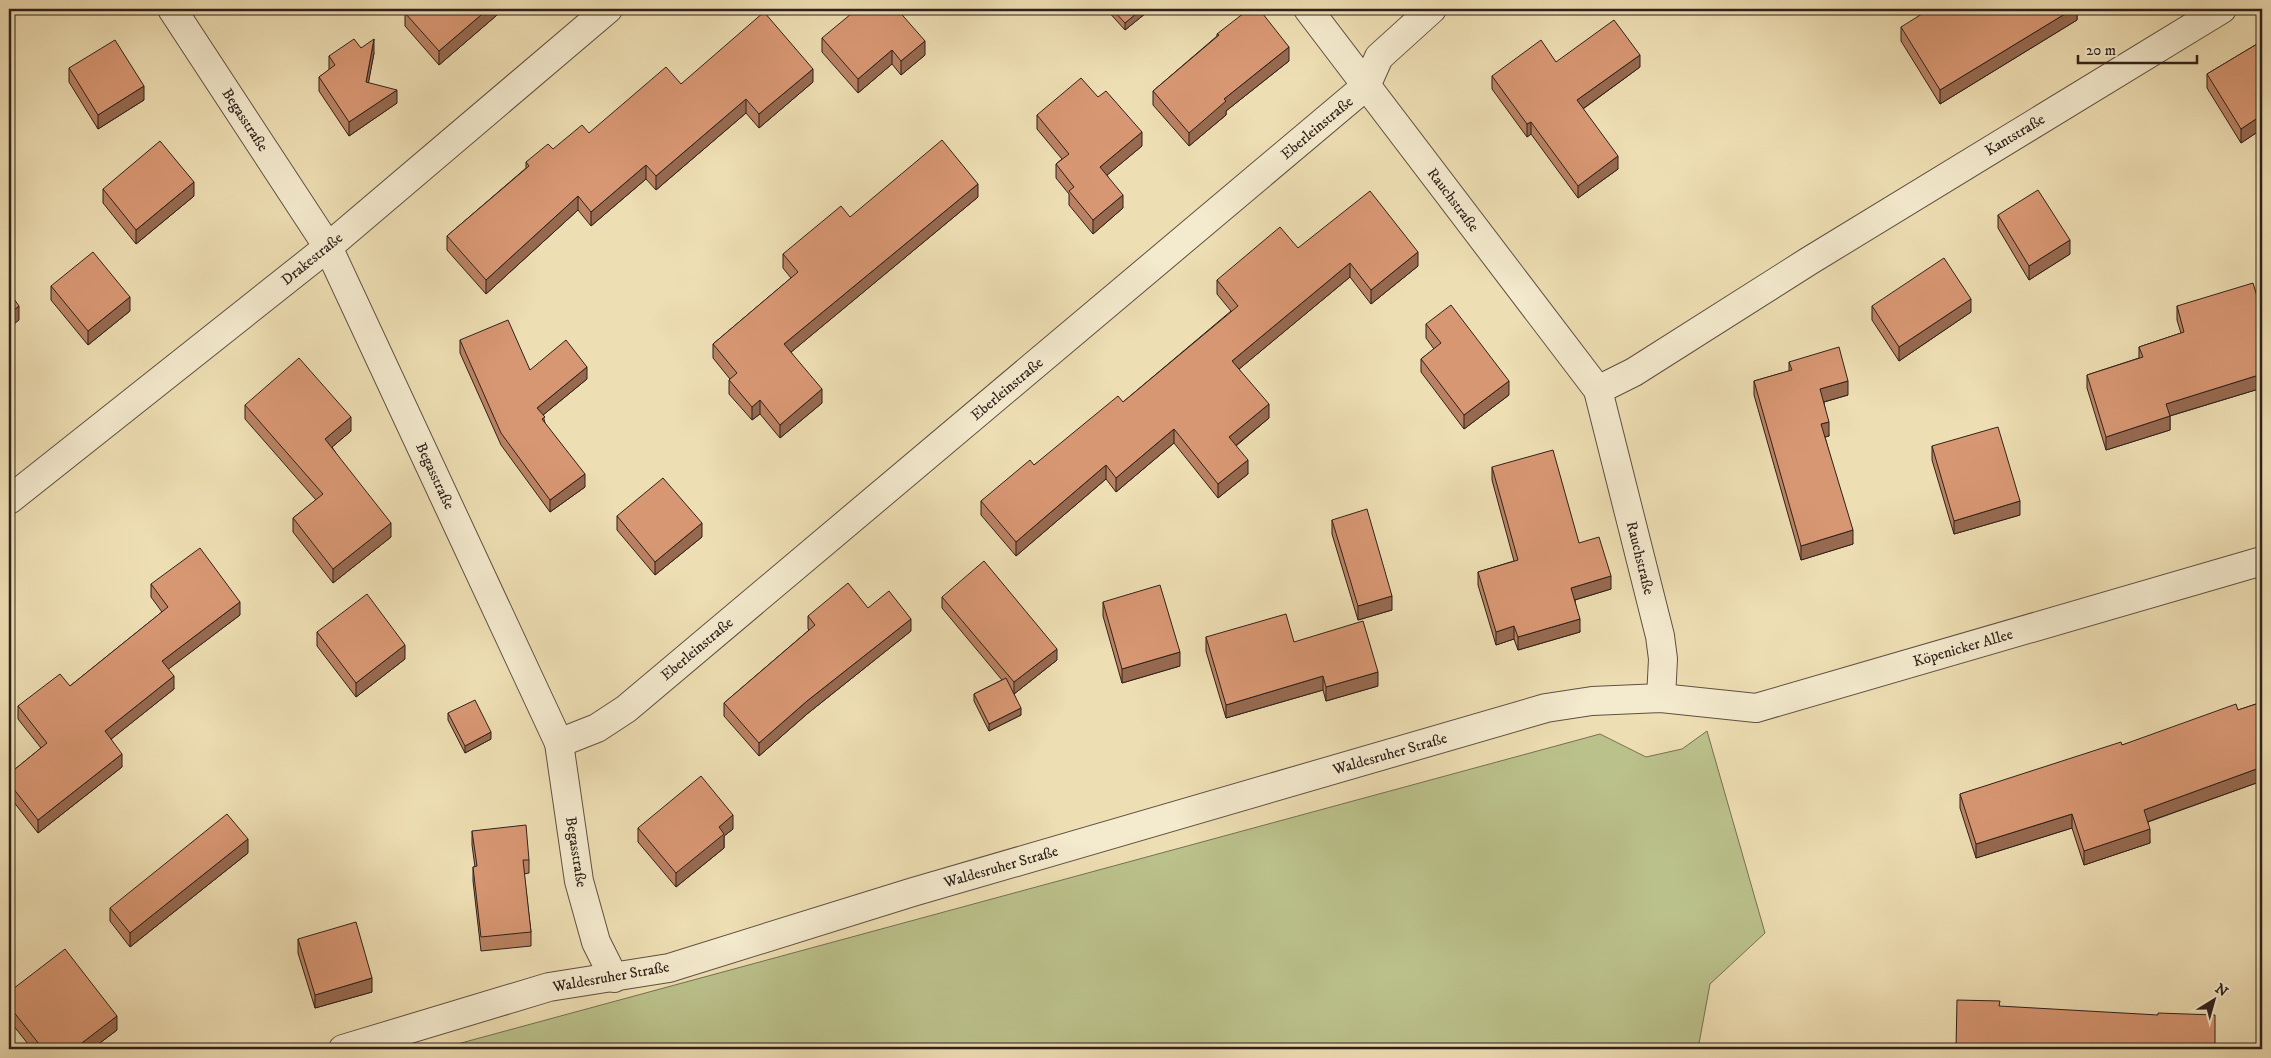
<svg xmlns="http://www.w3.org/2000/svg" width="2271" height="1058" viewBox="0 0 2271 1058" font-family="'IM FELL DW Pica',serif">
<rect width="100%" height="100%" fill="#eedeb3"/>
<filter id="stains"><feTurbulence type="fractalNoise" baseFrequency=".004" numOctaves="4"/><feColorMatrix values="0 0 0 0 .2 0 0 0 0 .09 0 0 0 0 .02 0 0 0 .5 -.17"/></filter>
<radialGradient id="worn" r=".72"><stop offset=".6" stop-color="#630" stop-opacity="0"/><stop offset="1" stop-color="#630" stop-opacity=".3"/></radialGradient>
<path fill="#bbc18b" stroke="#757153" d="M1707 731 1765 933 1710 984 1698 1049H439L1600 734 1646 757 1682 749Z"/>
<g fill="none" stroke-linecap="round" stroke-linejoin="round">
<g stroke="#5f5041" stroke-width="30">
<g id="minor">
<path d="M172 9 328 247 559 743 579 881 596 942 614 978"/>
<path d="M1308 9 1598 390 1660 636 1663 659 1661 698"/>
<path d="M1598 390 1634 372 1809 261 2222 9"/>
<path d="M9 500 328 247 608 9"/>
<path d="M559 743 597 728 626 709 1366 86 1379 57 1432 9"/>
<path d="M343 1049 549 987 669 968 913 892 1546 708 1592 701 1661 698 1756 708 2262 561"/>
</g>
</g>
<use href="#minor" stroke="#f4eace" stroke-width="28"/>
</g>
<g fill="#ba8263" stroke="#2f211b">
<path d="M504 9 439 65 405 26V13Z"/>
<path d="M1106 9H1151L1125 30Z"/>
<path d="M2077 9V20L1940 104 1901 41V27Z"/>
<path d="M1217 34 1289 61 1226 111V115L1189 146 1153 105V91L1217 36Z"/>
<path d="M822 38 925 55 901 75 892 64 858 93 822 52Z"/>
<path d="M2262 41V129L2241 143 2207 88V74Z"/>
<path d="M361 48 374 53 368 83 397 103 349 136 319 91V77L329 70V56Z"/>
<path d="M1556 62 1640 67 1583 109 1618 169 1578 198 1531 134 1527 137 1492 89V76Z"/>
<path d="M69 68 144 100 98 129 69 82Z"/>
<path d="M813 82 759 128 746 113 656 190 646 179 591 226 578 210 486 294 447 250V236L526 168V162L589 133 681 84Z"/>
<path d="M1098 97 1142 146 1107 175 1123 208 1093 234 1069 205V194L1056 178V164L1062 159 1037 129V115Z"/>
<path d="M103 189 194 196 136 244 103 203Z"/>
<path d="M978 197 791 352 822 403 780 438 760 414 752 420 729 394V380L730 379 713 358V344L791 278 783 268V254L850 217Z"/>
<path d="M1998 215 2070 254 2029 280 1998 228Z"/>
<path d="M1298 248 1418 266 1371 304 1350 277 1239 369 1269 418 1236 446 1248 474 1218 498 1174 443 1116 492 1106 479 1016 556 981 515V501L1034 465 1123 402 1231 311 1217 294V280Z"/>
<path d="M51 286 130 311 88 345 51 300Z"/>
<path d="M1872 306 1971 312 1899 361 1872 320Z"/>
<path d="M2177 306 2262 313V388L2170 416V430L2106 450 2087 388V375L2139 358V347L2181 333 2177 320Z"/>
<path d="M1426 324 1509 395 1464 429 1421 372V359L1434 349 1426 338Z"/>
<path d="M460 340 530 370 587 379 543 415 545 423 585 487 550 512 501 445 460 353Z"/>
<path d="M1789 362 1848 395 1824 402 1829 436 1825 437 1853 544 1801 560 1754 395V381L1789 371Z"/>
<path d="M245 405 351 431 332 447 391 537 333 583 293 532V518L316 500 245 419Z"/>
<path d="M1932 446 2020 515 1954 534 1932 460Z"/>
<path d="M1492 467 1579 543 1611 589 1575 600 1580 632 1518 650 1514 639 1496 645 1478 585V572L1514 561 1492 480Z"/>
<path d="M617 516 702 537 655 575 617 530Z"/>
<path d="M1332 520 1392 610 1358 620 1332 534Z"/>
<path d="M151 584 240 615 168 669 174 689 111 739 122 767 38 833 9 796V774L41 748 18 719V706L70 686 162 612 151 597Z"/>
<path d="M942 597 1057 660 1014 694 1021 715 989 731 974 701V694L1002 680 942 608Z"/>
<path d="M1103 602 1180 666 1122 683 1103 616Z"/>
<path d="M868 608 911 631 807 714 759 756 724 716V703L809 630 808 629V616Z"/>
<path d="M317 632 405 659 356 697 317 646Z"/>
<path d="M1206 637 1294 642 1378 686 1326 701 1323 690 1226 718 1206 651Z"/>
<path d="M2262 702V781L2148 822 2150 843 2084 865 2072 828 1976 858 1960 808V794L2238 710Z"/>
<path d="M448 713 491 739 465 753 448 720Z"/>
<path d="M638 828 733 829 724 836V848L676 887 638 842Z"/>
<path d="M472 831 529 860V873L524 874 531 932V946L481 951 473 881V867H475L472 845Z"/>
<path d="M248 853 130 947 110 921V908Z"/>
<path d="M298 939 372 992 315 1008 298 953Z"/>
<path d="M9 992 117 1030 92 1049H32L9 1020Z"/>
</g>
<g fill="#976a50" stroke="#2f211b">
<path d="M488 9H504L439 65V51Z"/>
<path d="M1142 9H1151L1125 30V23Z"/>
<path d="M2073 9H2077V20L1940 104V90Z"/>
<path d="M374 39V53L366 96V82Z"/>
<path d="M925 41V55L901 75V61Z"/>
<path d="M1289 47V61L1226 111V115L1189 146V133L1224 99Z"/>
<path d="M892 50V64L858 93V79Z"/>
<path d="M1640 55V67L1577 113V100Z"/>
<path d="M813 69V82L759 128V114Z"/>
<path d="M144 86V100L98 129V115Z"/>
<path d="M397 90V103L349 136V122Z"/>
<path d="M746 99V113L656 190V176Z"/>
<path d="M2262 115V129L2241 143V129Z"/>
<path d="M1531 122V134L1527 137V124Z"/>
<path d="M1142 132V146L1100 181V167Z"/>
<path d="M1618 156V169L1578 198V186Z"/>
<path d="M646 165V179L591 226V212Z"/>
<path d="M194 182V196L136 244V230Z"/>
<path d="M978 184V197L784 358V344Z"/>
<path d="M1123 195V208L1093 234V220Z"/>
<path d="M578 196V210L486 294V280Z"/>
<path d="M2070 240V254L2029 280V266Z"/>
<path d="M1418 252V266L1371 304V290Z"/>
<path d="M1350 263V277L1232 375V361Z"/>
<path d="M130 297V311L88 345V331Z"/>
<path d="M1971 299V312L1899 361V347Z"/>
<path d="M19 306V320L9 328V314Z"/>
<path d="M587 367V379L537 420V408Z"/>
<path d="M2262 374V388L2166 417V404Z"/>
<path d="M1509 381V395L1464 429V415Z"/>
<path d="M1848 381V395L1820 403V389Z"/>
<path d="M822 389V403L780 438V425Z"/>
<path d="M760 400V414L752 420V407Z"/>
<path d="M1269 404V418L1229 451V437Z"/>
<path d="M2170 416V430L2106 450V437Z"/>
<path d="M351 417V431L325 453V439Z"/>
<path d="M1829 422V436L1821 438V424Z"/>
<path d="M1174 429V443L1116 492V478Z"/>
<path d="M1248 460V474L1218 498V484Z"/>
<path d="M1106 465V479L1016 556V542Z"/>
<path d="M585 474V487L550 512V500Z"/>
<path d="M2020 501V515L1954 534V521Z"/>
<path d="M391 523V537L333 583V569Z"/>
<path d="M702 523V537L655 575V562Z"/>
<path d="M1853 530V544L1801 560V546Z"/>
<path d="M1611 576V589L1571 601V588Z"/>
<path d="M1392 596V610L1358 620V606Z"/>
<path d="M240 602V615L162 674V661Z"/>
<path d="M911 619V631L807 714 759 756V743L807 701Z"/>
<path d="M1580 619V632L1518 650V637Z"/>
<path d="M1514 626V639L1496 645V632Z"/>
<path d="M405 645V659L356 697V683Z"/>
<path d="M1057 649V660L1014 694V682Z"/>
<path d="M1180 652V666L1122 683V669Z"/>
<path d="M1378 672V686L1326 701V687Z"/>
<path d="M174 676V689L105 744V731Z"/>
<path d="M1323 676V690L1226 718V705Z"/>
<path d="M1021 708V715L989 731V724Z"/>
<path d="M491 732V739L465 753V746Z"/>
<path d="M122 754V767L38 833V820Z"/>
<path d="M2262 767V781L2144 823V810Z"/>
<path d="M2072 814V828L1976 858V844Z"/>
<path d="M733 815V829L724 836V848L676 887V873L719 827Z"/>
<path d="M2150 829V843L2084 865V851Z"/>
<path d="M248 839V853L130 947V933Z"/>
<path d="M372 978V992L315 1008V995Z"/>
<path d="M117 1016V1030L92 1049H74Z"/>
</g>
<g fill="#d89773" stroke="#2f211b">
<path d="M410 9H488L439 51 405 13Z"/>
<path d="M857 9H897L925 41 901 61 892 50 858 79 822 38Z"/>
<path d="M1112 9H1142L1125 23Z"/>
<path d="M1249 9H1259L1289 47 1224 99 1226 101 1189 133 1153 91 1219 35 1217 34Z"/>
<path d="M1930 9H2073L1940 90 1901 27Z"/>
<path d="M764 12 813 69 759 114 746 99 656 176 646 165 591 212 578 196 486 280 447 236 529 166 526 162 548 144 553 149 582 125 589 133 666 67 681 84Z"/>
<path d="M1614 20 1640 55 1577 100 1618 156 1578 186 1531 122 1527 124 1492 76 1541 40 1556 62Z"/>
<path d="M354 39 361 48 374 39 366 82 397 90 349 122 319 77 335 65 329 56Z"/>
<path d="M115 40 144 86 98 115 69 68Z"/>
<path d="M2262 41V115L2241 129 2207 74Z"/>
<path d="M1081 78 1098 97 1106 91 1142 132 1100 167 1123 195 1093 220 1069 191 1074 187 1056 164 1069 154 1037 115Z"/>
<path d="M942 140 978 184 784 344 822 389 780 425 760 400 752 407 729 380 737 373 713 344 798 272 783 254 841 206 850 217Z"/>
<path d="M160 141 194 182 136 230 103 189Z"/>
<path d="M2038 190 2070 240 2029 266 1998 215Z"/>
<path d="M1370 191 1418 252 1371 290 1350 263 1232 361 1269 404 1229 437 1248 460 1218 484 1174 429 1116 478 1106 465 1016 542 981 501 1030 460 1034 465 1118 396 1123 402 1238 306 1217 280 1280 227 1298 248Z"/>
<path d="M93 252 130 297 88 331 51 286Z"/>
<path d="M1944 258 1971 299 1899 347 1872 306Z"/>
<path d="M2253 283 2262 313V374L2166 404 2170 416 2106 437 2087 375 2143 357 2139 347 2184 332 2177 306Z"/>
<path d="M9 292 19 306 9 314Z"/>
<path d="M1451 305 1509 381 1464 415 1421 359 1441 343 1426 324Z"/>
<path d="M508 320 530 370 566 340 587 367 537 408 545 417 542 419 585 474 550 500 501 433 460 340Z"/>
<path d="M1839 347 1848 381 1820 389 1829 422 1821 424 1853 530 1801 546 1754 381 1792 370 1789 362Z"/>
<path d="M299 358 351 417 325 439 391 523 333 569 293 518 323 494 245 405Z"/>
<path d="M1998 427 2020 501 1954 521 1932 446Z"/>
<path d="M1553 450 1579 543 1599 537 1611 576 1571 588 1580 619 1518 637 1514 626 1496 632 1478 572 1518 560 1492 467Z"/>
<path d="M663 478 702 523 655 562 617 516Z"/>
<path d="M1367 509 1392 596 1358 606 1332 520Z"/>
<path d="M200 548 240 602 162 661 174 676 105 731 122 754 38 820 9 783V774L47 743 18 706 60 674 70 686 168 607 151 584Z"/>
<path d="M984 561 1057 649 1014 682 942 597Z"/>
<path d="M848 583 868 608 889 591 911 619 807 701 759 743 724 703 815 625 808 616Z"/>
<path d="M1160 585 1180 652 1122 669 1103 602Z"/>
<path d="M367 594 405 645 356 683 317 632Z"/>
<path d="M1286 614 1294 642 1363 621 1378 672 1326 687 1323 676 1226 705 1206 637Z"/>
<path d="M1006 678 1021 708 989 724 974 694Z"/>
<path d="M475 700 491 732 465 746 448 713Z"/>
<path d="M2262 702V767L2144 810 2150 829 2084 851 2072 814 1976 844 1960 794 2121 742 2122 745 2236 704 2238 710Z"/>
<path d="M701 776 733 815 719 827 724 834 676 873 638 828Z"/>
<path d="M227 814 248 839 130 933 110 908Z"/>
<path d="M526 825 529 860H523L531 932 481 937 473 867 477 866 472 831Z"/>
<path d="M356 922 372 978 315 995 298 939Z"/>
<path d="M65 949 117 1016 74 1049H43L9 1006V992Z"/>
<path d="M1957 1000 2000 1001 1999 1006 2158 1015V1013L2215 1015V1049H1956Z"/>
<path d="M1456 1046 1479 1049H1455Z"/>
</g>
<g text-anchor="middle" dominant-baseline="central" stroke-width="4.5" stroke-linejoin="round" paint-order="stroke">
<g font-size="15" fill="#2f211b" stroke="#f4eace">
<text transform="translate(245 120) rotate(57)">Begasstraße</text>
<text transform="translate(1317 128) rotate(-40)">Eberleinstraße</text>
<text transform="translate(2015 135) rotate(-31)">Kantstraße</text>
<text transform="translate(1453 200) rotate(53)">Rauchstraße</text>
<text transform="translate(312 259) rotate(-39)">Drakestraße</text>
<text transform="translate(1007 389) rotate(-40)">Eberleinstraße</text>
<text transform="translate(435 476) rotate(65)">Begasstraße</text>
<text transform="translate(1640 558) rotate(76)">Rauchstraße</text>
<text transform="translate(1963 648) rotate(-16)">Köpenicker Allee</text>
<text transform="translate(697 649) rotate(-40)">Eberleinstraße</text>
<text transform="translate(1390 754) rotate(-16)">Waldesruher Straße</text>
<text transform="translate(576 852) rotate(81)">Begasstraße</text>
<text transform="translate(1001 867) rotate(-16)">Waldesruher Straße</text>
<text transform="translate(611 977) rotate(-10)">Waldesruher Straße</text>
</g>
</g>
<rect width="2271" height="1058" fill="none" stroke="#eedeb3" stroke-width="30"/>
<rect x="10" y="10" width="2251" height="1038" fill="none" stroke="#2f211b" stroke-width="2.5"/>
<rect x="15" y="15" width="2241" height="1028" fill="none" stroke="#2f211b"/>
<g transform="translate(2214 1000) rotate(37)" stroke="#f4eace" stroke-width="4" paint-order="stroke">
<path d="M0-4L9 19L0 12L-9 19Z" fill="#2f211b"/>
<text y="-8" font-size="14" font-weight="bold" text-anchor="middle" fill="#2f211b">N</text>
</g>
<path d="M2078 55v8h119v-8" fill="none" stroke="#2f211b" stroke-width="2.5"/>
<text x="2086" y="55" font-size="15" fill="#2f211b" stroke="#f4eace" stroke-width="4" paint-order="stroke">20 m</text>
<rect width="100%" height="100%" filter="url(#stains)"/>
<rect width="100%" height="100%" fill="url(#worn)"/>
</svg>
